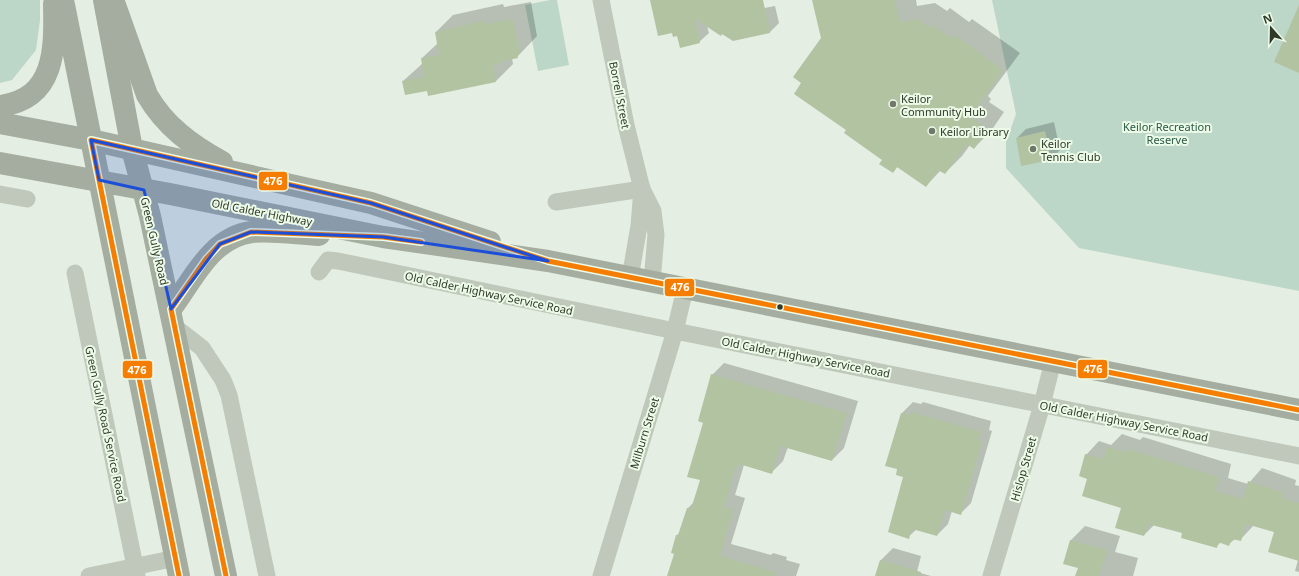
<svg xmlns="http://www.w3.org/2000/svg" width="1299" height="576" viewBox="0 0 1299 576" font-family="'Noto Sans',sans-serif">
<rect width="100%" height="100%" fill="#e5eee2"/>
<g fill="#bcd7c8">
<path d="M0 0H40V20L36 50 12 80 0 83Z"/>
<path d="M550 0H557L569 65 538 71 525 5Z"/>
<path d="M992 0H1299V291L1079 248 1006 168V142L1016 114Z"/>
</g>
<g fill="#0003">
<path d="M651 0H752L754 10 775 6 779 23 770 32 734 40 707 26 709 33 699 42 672 32Z"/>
<path d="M813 0H916L917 6 935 3 947 11 950 8 969 22 972 19 1020 53 988 96 991 99 989 102 1004 112 991 131 974 148 970 145 962 156 945 173 941 170 926 186 898 166 893 172 884 159 803 83 822 38Z"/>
<path d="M531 2 537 36 517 57 512 58 513 64 496 81 428 90 403 81 423 63 422 58 438 43 436 32 453 15 503 4 504 7Z"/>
<path d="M1054 122 1060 150 1051 159 1022 165 1017 138 1026 129Z"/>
<path d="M724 363 858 401 844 448 832 460 788 447 783 461 771 473 744 465 735 495 745 498 731 544 771 555 773 553 787 557 786 560 800 564 796 576H668L675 553 677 535 681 532 688 508 695 501 701 480 705 422 712 375Z"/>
<path d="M913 402 921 404 923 402 991 421 989 430 992 431 971 503 960 514 952 511 948 524 937 535 917 529 908 537 904 476 899 469 886 465 902 413Z"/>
<path d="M1122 434 1140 440 1143 437 1231 464 1228 478 1248 484 1262 468 1296 480 1295 485 1299 486V572L1295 571 1298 560 1275 532 1254 525 1240 540 1235 539 1229 544 1221 542 1216 547 1183 533 1155 524 1144 535 1122 507 1088 478 1086 455 1099 441 1111 445Z"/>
<path d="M1085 526 1120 536 1115 552 1138 558 1133 576H1076L1079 567 1065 563 1071 540Z"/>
<path d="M893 548 921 556 917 572 931 576H876L881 560Z"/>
</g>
<g fill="#b2c3a2">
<path d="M650 0H763L770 33 733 41 722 34 721 36 695 19 700 43 680 48 677 36 673 37 672 33 658 36Z"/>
<path d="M812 0H895L900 22 918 19 930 28 933 25 952 38 955 35 1003 70 972 114 975 116 973 119 988 130 974 149 967 144 945 174 938 170 926 187 897 167 893 173 879 164 882 160 844 133 846 130 794 94 801 83 793 77 821 38Z"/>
<path d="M1299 5V73L1274 62Z"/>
<path d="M513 19 520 54 517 55 518 58 499 62 500 64 493 66 496 82 428 96 427 91 405 95 402 81 424 77 421 58 439 55 435 32 486 20V24Z"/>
<path d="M1045 131 1051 160 1021 166 1016 138Z"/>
<path d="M711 374 847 413 832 461 780 446 772 474 739 464 738 468H735L724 507 733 510 720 556 775 572V576H667L674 554 671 553 676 535H678L687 508 691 509 700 480 687 477 703 423 698 421Z"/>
<path d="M912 412 981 432 978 440 982 442 961 515 945 510 937 536 912 529 909 539 888 532 903 477 896 475 897 469 885 466 901 413 911 415Z"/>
<path d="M1107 447 1128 453V449L1219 477 1215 491 1243 499 1248 481 1284 493 1282 498 1299 503V561L1268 552 1274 532 1246 524 1241 541 1232 539 1229 546 1218 542 1217 548 1181 538 1182 533 1148 524 1144 536 1115 528 1121 508 1082 496 1087 479 1079 476 1085 454 1104 459Z"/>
<path d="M1070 540 1107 550 1099 576H1075L1078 568 1063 564Z"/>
<path d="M880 560 921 572 920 576H875Z"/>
</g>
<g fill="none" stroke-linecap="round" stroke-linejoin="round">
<g stroke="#bfc8ba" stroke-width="17">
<path d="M601 0 626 125 642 189 653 211 656 235 652 282"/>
<path d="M0 194 27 199"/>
<path d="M556 202 642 189"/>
<path d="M319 272 328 260 338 261 675 331 1299 456"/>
<path d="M75 273 137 576"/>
<path d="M630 278 639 226 642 189"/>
<path d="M175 327 202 348 223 380 229 395 267 576"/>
<path d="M89 576 176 558"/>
<path d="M601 576 675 331 685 289"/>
<path d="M991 576 1042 405 1053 361"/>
</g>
<g stroke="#a4ad9f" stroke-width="22">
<path d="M63 0 179 576"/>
<path d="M104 0 132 149 150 216 226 576"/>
<path d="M115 5 147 95C165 126 191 145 222 162"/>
<path d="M0 106C56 99 55 48 54 4"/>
<path d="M0 123 91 140 371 203 490 242"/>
<path d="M0 163 170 194 383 237 548 261 1299 410"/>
<path d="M171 309C193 280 211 237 252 232 274 230 297 234 319 235"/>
</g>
<g stroke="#edfbe9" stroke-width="8">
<g id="bus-1">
<path d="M179 576 91 140 371 203 548 261 1299 410"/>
<path d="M226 576 171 309 206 259 220 244 251 232 383 237 421 242"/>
</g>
</g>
<use href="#bus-1" stroke="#f57e02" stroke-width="5"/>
</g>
<path fill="#1d4ed8" fill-opacity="0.2" stroke="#1d4ed8" stroke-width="3" stroke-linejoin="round" d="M91 140 371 203 548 261 383 237 251 232 220 244 171 309 144 190 99 180Z"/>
<g fill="#6f7869" stroke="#edfbe9" stroke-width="1.5">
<circle cx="893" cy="104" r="4"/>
<circle cx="932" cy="131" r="4"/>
<circle cx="1033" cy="149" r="4"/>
</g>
<circle fill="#303928" stroke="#edfbe9" stroke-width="1.5" cx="780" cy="307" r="3.5"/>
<g text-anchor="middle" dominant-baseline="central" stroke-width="4" stroke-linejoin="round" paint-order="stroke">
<g font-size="11" fill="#303928" stroke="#edfbe9">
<text transform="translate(620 95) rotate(79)">Borrell Street</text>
<text transform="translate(262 212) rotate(11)">Old Calder Highway</text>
<text transform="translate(155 241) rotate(77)">Green Gully Road</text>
<text transform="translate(489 293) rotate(12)">Old Calder Highway Service Road</text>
<text transform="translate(806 357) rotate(11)">Old Calder Highway Service Road</text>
<text transform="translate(1124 421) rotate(11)">Old Calder Highway Service Road</text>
<text transform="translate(106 424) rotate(78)">Green Gully Road Service Road</text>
<text transform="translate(644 433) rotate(-73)">Milburn Street</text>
<text transform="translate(1023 469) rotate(-74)">Hislop Street</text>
</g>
<g font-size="11" fill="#303928" stroke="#edfbe9" text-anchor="start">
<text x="901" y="98">Keilor<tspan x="901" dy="13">Community Hub</tspan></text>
<text x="940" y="131">Keilor Library</text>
<text x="1041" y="143">Keilor<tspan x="1041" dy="13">Tennis Club</tspan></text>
</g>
<g font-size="11" fill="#2a5946" stroke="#edfbe9">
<text x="1167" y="126">Keilor Recreation<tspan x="1167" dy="13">Reserve</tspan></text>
</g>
</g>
<g stroke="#edfbe9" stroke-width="1.5">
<rect x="258" y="171" width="30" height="20" rx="4" fill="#f57e02"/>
<rect x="664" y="278" width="31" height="19" rx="4" fill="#f57e02"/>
<rect x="1077" y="359" width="31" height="20" rx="4" fill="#f57e02"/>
<rect x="122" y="360" width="31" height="19" rx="4" fill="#f57e02"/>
</g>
<g font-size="11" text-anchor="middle" font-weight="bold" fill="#fff">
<text x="273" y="185">476</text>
<text x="680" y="291">476</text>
<text x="1093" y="373">476</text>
<text x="137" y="374">476</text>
</g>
<g transform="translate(1271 28) rotate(340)" stroke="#edfbe9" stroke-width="3" paint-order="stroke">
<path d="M0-3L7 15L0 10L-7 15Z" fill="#303928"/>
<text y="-6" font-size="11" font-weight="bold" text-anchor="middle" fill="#303928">N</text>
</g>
</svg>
